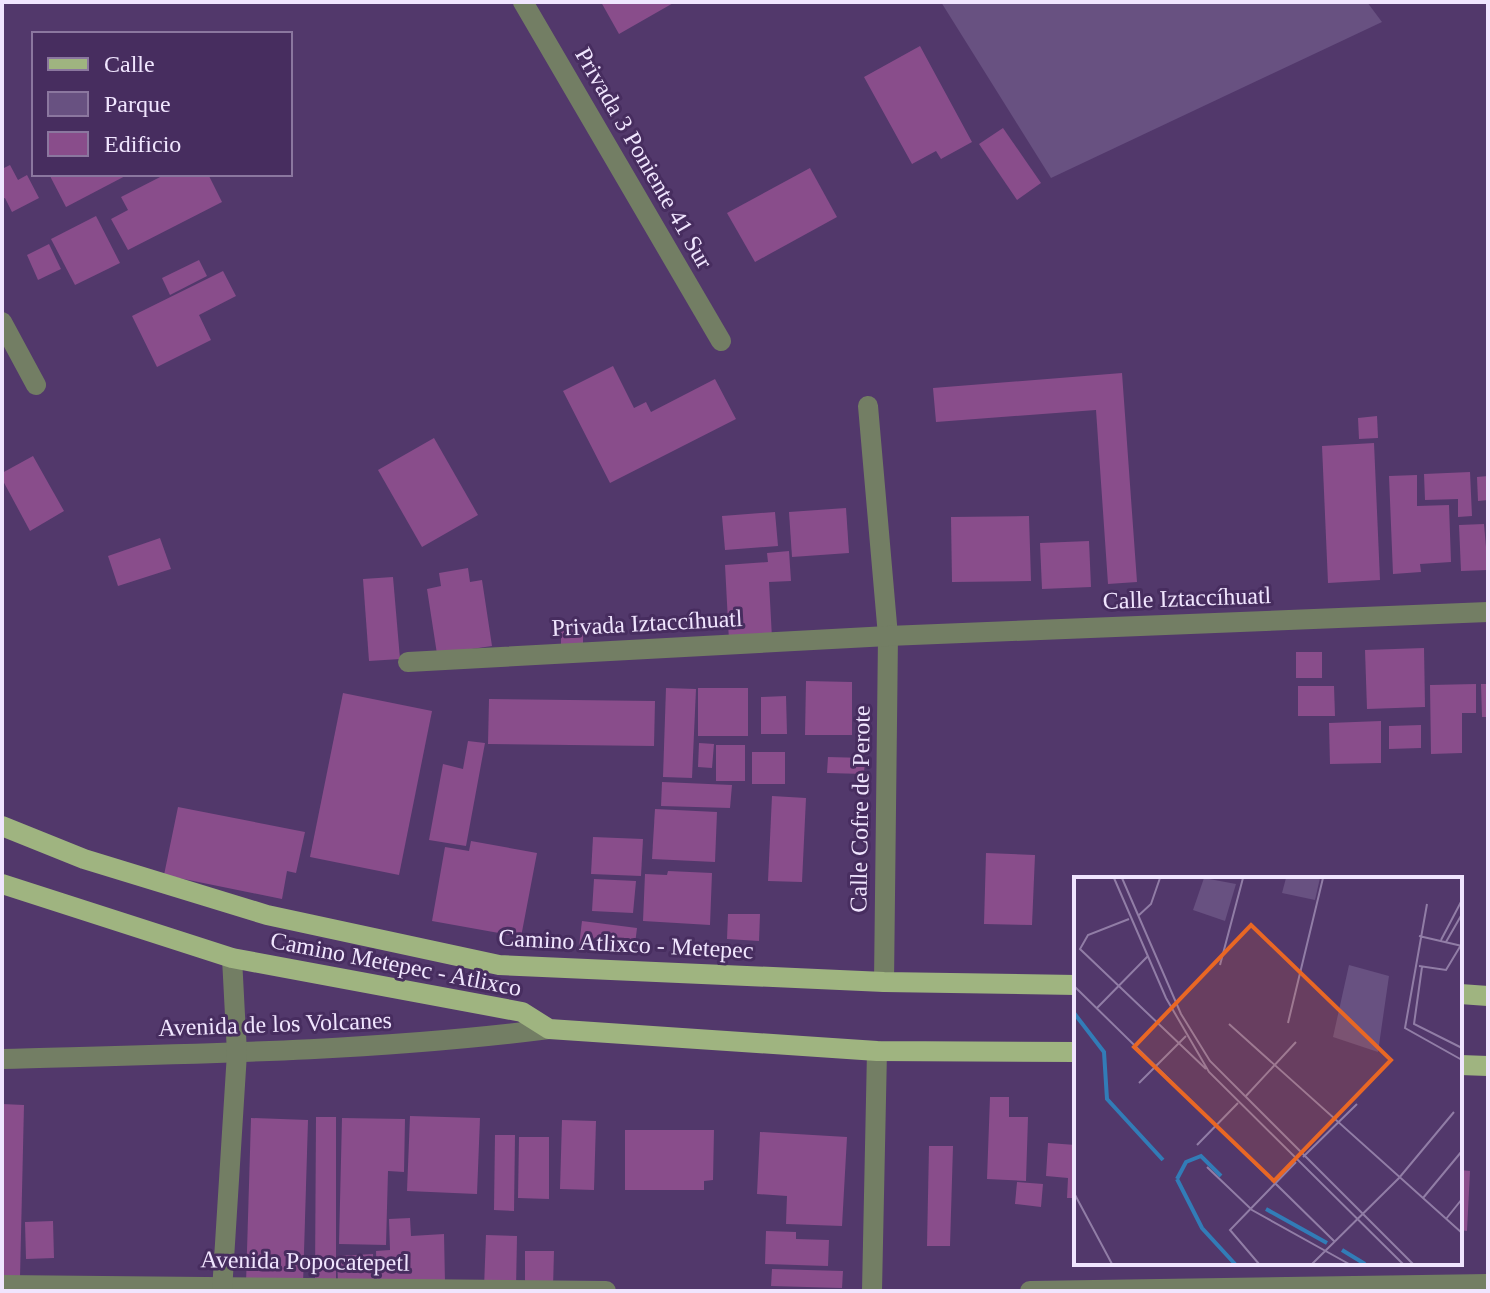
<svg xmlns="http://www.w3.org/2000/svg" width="1490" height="1293" viewBox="0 0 1490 1293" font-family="Georgia,serif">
<rect width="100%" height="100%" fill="#52386b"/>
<path fill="#685181" d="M941 2H1367L1382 22 1051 178Z"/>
<g fill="#894d8b">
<path d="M601 2H675L619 34Z"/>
<path d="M920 46 972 142 941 159 936 151 912 164 864 77Z"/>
<path d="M1003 128 1041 183 1017 200 979 144Z"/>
<path d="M10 165 18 180 27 175 39 198 12 212 5 198 2 199V169Z"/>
<path d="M810 168 837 217 755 262 727 213Z"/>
<path d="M49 174H129L66 207Z"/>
<path d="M166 174H208L222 202 128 250 111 219 128 210 121 197Z"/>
<path d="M96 216 120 263 75 285 51 239Z"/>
<path d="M49 244 61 269 38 280 27 255Z"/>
<path d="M199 260 207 276 170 295 162 278Z"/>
<path d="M223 271 236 296 199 315 211 340 157 367 132 316Z"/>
<path d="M613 366 634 408 646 402 651 412 715 379 736 419 610 483 563 391Z"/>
<path d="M1122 373 1137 582 1108 584 1096 410 936 422 933 388Z"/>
<path d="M1377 416 1378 438 1359 439 1358 418Z"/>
<path d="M434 438 478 515 422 547 378 470Z"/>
<path d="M1374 443 1380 580 1328 583 1322 446Z"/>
<path d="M33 456 64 511 30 531 2 479V473Z"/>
<path d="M1470 472 1472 516 1458 517V499L1425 500 1424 474Z"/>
<path d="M1417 475V506L1449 505 1451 562 1420 564 1421 572 1393 574 1389 476Z"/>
<path d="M1488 476V500L1478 501 1477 477Z"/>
<path d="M846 508 849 553 792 557 789 512Z"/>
<path d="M775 512 778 546 725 550 722 516Z"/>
<path d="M1029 516 1031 581 952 582 951 517Z"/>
<path d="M1484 524 1488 570 1461 571 1459 525Z"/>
<path d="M160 538 171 569 118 586 108 556Z"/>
<path d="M1089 541 1091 587 1042 589 1040 543Z"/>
<path d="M789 551 791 581 769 582 772 638 729 641 725 565 768 562 767 553Z"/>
<path d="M468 568 470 582 482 580 492 646 437 654 427 589 441 586 439 573Z"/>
<path d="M393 577 400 659 369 661 363 579Z"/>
<rect x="561" y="627" width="22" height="25"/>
<path d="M1424 648 1425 707 1367 709 1365 650Z"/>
<rect x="1296" y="652" width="26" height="26"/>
<path d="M806 681 852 682V735H805Z"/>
<path d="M1476 684V713H1462V753L1431 754 1430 685Z"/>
<path d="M1481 684H1488V717H1482Z"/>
<path d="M1298 686H1334L1335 716H1298Z"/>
<path d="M666 688 696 689 692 778 663 777Z"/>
<rect x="698" y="688" width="50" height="48"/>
<path d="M343 693 432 711 399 875 310 857Z"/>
<path d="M786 696 787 734H761V697Z"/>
<path d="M489 699 655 701 654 746 488 744Z"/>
<path d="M1381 721V763L1330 764 1329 723Z"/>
<path d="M1421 725V748L1389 749V726Z"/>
<path d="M468 741 485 743 466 846 429 840 443 764 463 769Z"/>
<path d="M699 743 714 744 712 768 698 767Z"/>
<rect x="716" y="745" width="29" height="36"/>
<rect x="752" y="752" width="33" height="32"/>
<path d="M828 757 865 758 864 774 827 773Z"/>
<path d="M662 782 732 785 730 808 661 806Z"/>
<path d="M772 796 806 798 802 882 768 881Z"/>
<path d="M178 807 305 832 296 873 287 871 282 899 164 875Z"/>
<path d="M655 809 717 812 715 862 652 859Z"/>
<path d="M593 837 643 839 641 876 591 874Z"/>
<path d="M471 841 537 853 521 937 432 921 445 847 469 851Z"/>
<path d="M986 853 1035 855 1032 925 984 924Z"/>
<path d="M668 871 712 873 710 925 643 921 645 874 667 875Z"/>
<path d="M594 879 636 881 633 913 592 911Z"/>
<path d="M728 914H760L759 941 727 939Z"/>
<path d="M582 921 637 928 634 952 579 946Z"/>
<path d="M990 1097H1009V1117H1028L1026 1181 987 1179Z"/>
<path d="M2 1104 24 1105 20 1278H2Z"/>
<path d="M410 1116 480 1118 477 1194 407 1191Z"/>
<path d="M316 1117H336V1282L315 1281Z"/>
<path d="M251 1118 308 1120 303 1285 246 1284Z"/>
<path d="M342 1118 405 1119 404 1172 388 1171 386 1245 339 1244Z"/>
<path d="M562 1120 596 1121 594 1190 560 1189Z"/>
<path d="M625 1130H714L713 1180 704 1181V1190H625Z"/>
<path d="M760 1132 847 1137 842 1226 786 1224 787 1196 757 1194Z"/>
<path d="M495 1135H515L514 1211 494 1210Z"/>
<path d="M519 1137H549V1199L518 1198Z"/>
<path d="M1048 1143 1076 1145V1198H1067L1068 1178 1046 1176Z"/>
<path d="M929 1146H953L950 1246H927Z"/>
<path d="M1460 1170 1470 1171 1467 1231 1460 1230Z"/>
<path d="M1017 1182 1043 1184 1041 1207 1015 1204Z"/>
<path d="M410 1218 411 1236 444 1234 445 1283 377 1285 376 1251 390 1250 389 1219Z"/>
<path d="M53 1221 54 1258 26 1259 25 1222Z"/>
<path d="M766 1231 796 1232V1239L829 1240 828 1266 765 1264Z"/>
<path d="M486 1235 517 1236 516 1289 484 1288Z"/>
<path d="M525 1251H554L553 1288H525Z"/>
<path d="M373 1254 374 1281 338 1283 337 1256Z"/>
<path d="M772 1269 843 1271 842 1288 771 1286Z"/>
</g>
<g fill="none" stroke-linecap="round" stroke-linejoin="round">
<g stroke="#737e64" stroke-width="20">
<path d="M523 2 721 341"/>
<path d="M2 322 36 385"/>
<path d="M868 406 888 636 884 982"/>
<path d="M408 662 888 636 1488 612"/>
<path d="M2 1059C185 1054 367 1052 549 1029"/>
<path d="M2 1285 606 1291"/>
<path d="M222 1291 237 1053 232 958"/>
<path d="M872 1291 877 1051"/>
<path d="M1030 1291 1488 1284"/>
</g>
<g stroke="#9fb480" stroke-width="20">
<path d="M2 826 84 859 267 915 499 965 884 982 1076 985"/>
<path d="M2 884 232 958 522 1012 549 1029 877 1051 1076 1052"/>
<path d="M1460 994 1488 996"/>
<path d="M1460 1065 1488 1066"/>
</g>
</g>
<g text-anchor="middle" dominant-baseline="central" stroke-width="6" stroke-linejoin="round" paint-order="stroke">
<g font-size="24" fill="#f0e5fe" stroke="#472d5f">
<text transform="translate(644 158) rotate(60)">Privada 3 Poniente 41 Sur</text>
<text transform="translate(1187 598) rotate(-2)">Calle Iztaccíhuatl</text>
<text transform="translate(647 623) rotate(-3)">Privada Iztaccíhuatl</text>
<text transform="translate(860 809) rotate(-89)">Calle Cofre de Perote</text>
<text transform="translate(626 944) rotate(3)">Camino Atlixco - Metepec</text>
<text transform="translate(396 964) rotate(11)">Camino Metepec - Atlixco</text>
<text transform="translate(275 1024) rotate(-2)">Avenida de los Volcanes</text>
<text transform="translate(305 1261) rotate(1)">Avenida Popocatepetl</text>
</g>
</g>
<g transform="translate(1074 877)">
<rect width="388" height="388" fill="#52386b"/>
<path d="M130 1 162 7 151 44 119 33ZM212 1H246L241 23 208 16ZM275 88 315 99 304 175 259 160Z" fill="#685181"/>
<path fill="none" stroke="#327cb7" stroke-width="4" d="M0 136 30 175 33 222 89 283M103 302 112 285 127 279 147 299M103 302 128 351 161 387M192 332 253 366M268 373 291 387"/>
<path fill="none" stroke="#917da6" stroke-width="2" d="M40 1 92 121 135 195 329 387M48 1 107 137 136 184 339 387M353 27 331 151 388 183M64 39 77 27 86 1M55 42 14 58 6 72 132 192M345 59 388 69M367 63 388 23M372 65 388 37M146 88 169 1M345 89 372 93 387 68M348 90 340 147 388 171M0 109 261 365M22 132 74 79M214 146 249 1M155 147 388 356M65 206 112 159M171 220 222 165M123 268 164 226M229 280 283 227M133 290 178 333 275 387M0 316 38 387M349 321 388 274M372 342 388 322M185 387 156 353 222 285M238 387 325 301 380 235"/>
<path fill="#e96724" fill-opacity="0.15" stroke="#e96724" stroke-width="4" d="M177 48 317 183 200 304 60 170Z"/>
<rect width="388" height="388" fill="none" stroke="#f0e5fe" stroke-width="4"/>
</g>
<rect width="1490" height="1293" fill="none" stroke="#f0e5fe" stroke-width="8"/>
<rect x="32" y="32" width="260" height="144" fill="#472d5f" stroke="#8b779f" stroke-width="2"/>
<rect x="48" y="58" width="40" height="12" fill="#9fb480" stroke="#8b779f" stroke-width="2"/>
<text x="104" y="72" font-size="24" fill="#f0e5fe">Calle</text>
<rect x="48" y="92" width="40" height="24" fill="#685181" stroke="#8b779f" stroke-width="2"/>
<text x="104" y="112" font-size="24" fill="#f0e5fe">Parque</text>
<rect x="48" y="132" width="40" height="24" fill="#894d8b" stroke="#8b779f" stroke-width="2"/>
<text x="104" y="152" font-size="24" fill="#f0e5fe">Edificio</text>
</svg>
